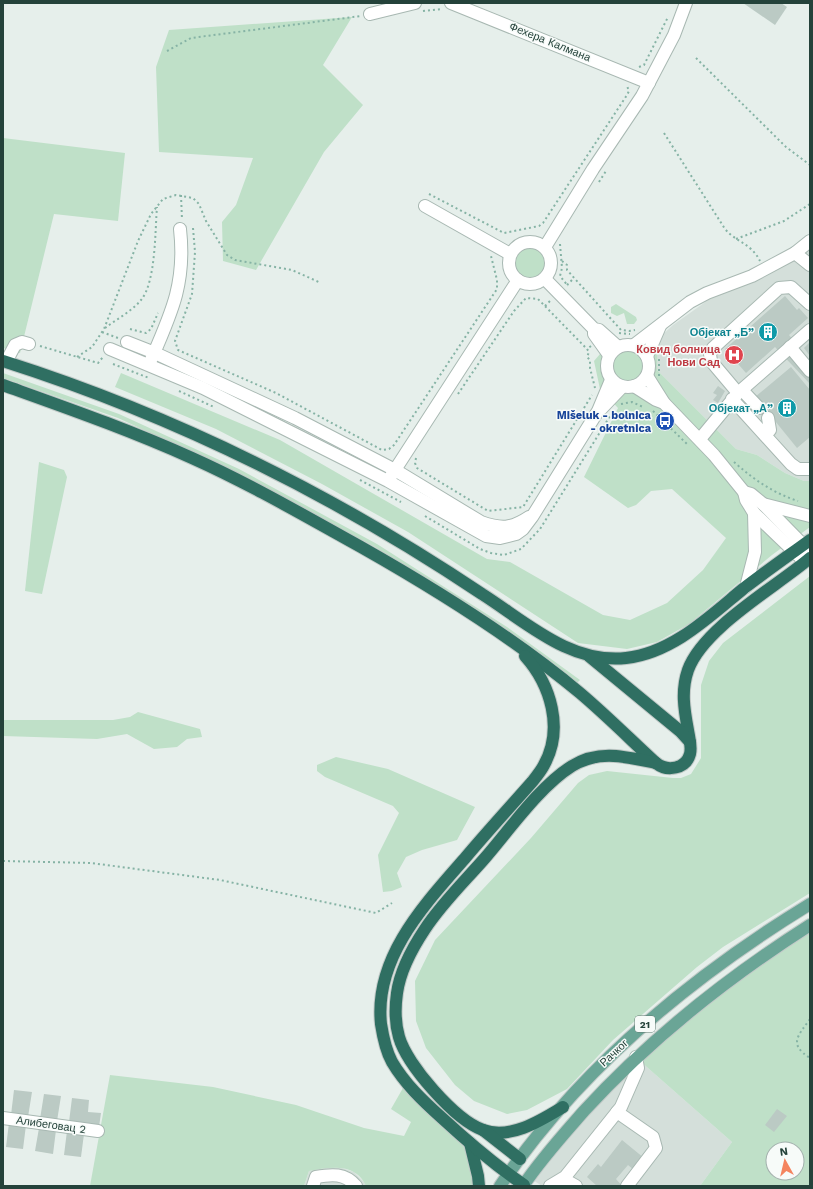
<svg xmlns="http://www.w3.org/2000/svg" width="813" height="1189" viewBox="0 0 813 1189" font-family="'Work Sans',sans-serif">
<rect width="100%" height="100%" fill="#e6efeb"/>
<g fill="#d4dfda">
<path d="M810 249V481H804L785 473 757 455 736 449 657 370 658 339 673 325 711 298 749 284Z"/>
<path d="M640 1061 732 1142 700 1186H542L533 1180 592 1111Z"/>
<path d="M330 1167 342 1168 354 1172 364 1182 366 1186H304L309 1171Z"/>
</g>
<g fill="#bfe0c8" fill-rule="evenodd">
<path d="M352 17 323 65 363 105 324 152 256 270 223 261 222 222 236 205 253 158 159 152 156 67 169 30Z"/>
<path d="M3 138 125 153 118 221 54 214 20 353 3 348Z"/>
<circle cx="530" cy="263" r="18"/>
<path d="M616 304 636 317 637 320 634 324H627L624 313 617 316 611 313V307Z"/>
<path d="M642 339H658L657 370 736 449 757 455 785 473 804 481H810V527L772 555 689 624 657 642 627 649 578 643 408 532 322 484 216 429 115 387 121 373 280 440 487 559 510 562 603 615 630 620 667 603 703 570 726 538 672 489 651 491 636 505 628 508 584 477 618 408 600 389 594 361 612 340Z"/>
<path d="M3 373 119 414 239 469 377 544 507 627 580 680 576 684 504 630 375 547 237 473 118 418 3 378Z"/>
<path d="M39 462 64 470 67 477 42 594 25 591Z"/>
<path d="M810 576V893L723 947 697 967 613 1040 567 1089 527 1110 507 1114 474 1101 455 1085 426 1048 416 1021 415 981 435 940 531 838 578 783 589 775 607 771 673 778H681L691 774 701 758V685L709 661 723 643Z"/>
<path d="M138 712 200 729 202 737 187 739 177 747 154 749 127 734 97 739 3 736V720H113L130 717Z"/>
<path d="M336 757 388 769 475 807 457 840 422 850 406 857 397 873 402 887 392 891 383 892 378 855 399 813 393 806 325 777 317 771V765Z"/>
<path d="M810 928V1186H700L732 1142 640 1061 687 1010ZM773 1149H797V1173H773Z"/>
<path d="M110 1075 213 1087 296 1105 364 1128 404 1136 411 1122 391 1109 403 1088C421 1105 462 1136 470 1158 473 1166 473 1177 474 1186H366C356 1162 328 1167 309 1171L304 1186H90Z"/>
</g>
<g fill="#bbcac4">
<path d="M743 3H781L787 7 775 25Z"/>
<path d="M785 296 797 310 799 308 808 318 789 335 797 345 789 351 810 374V384L775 347 746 373 725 349Z"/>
<path d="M810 342V356L804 348Z"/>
<path d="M791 367 810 390V437L797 448 771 416 766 420 757 410 755 397Z"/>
<path d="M718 386 725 391 718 403 713 400 717 395 713 393Z"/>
<path d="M14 1090 32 1092 28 1117 11 1115Z"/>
<path d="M44 1094 61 1096 57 1121 40 1119Z"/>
<path d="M72 1098 89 1100 88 1112 101 1113 99 1127 69 1122Z"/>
<path d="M777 1109 787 1116 774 1132 765 1125Z"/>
<path d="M9 1123 26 1125 23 1149 6 1147Z"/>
<path d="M39 1128 56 1130 53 1154 35 1151Z"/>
<path d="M67 1131 84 1134 81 1157 64 1155Z"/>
<path d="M622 1140 644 1158 634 1170 628 1165 616 1179 622 1186H597L587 1177 598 1164 601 1167Z"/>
</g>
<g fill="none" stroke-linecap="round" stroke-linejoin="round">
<g stroke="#a8b8b2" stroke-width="14">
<g id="minor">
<path d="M451 3 649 83"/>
<path d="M370 14 415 3"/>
<path d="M425 206 510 254"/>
<circle cx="530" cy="263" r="21"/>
<path d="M545 247 593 169 642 96 674 35 686 3"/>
<path d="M795 253 810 265"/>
<path d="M545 279 594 329 599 330 618 347"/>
<path d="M594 329V334L609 355"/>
<path d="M127 342 155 353 295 418 395 470 481 522C501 529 511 529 529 517"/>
<circle cx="628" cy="366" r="21"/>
<path d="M634 345 690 302 707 293 752 276 795 253 810 241"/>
<path d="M790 347 810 371"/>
<path d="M110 349 203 388 388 481 486 536 500 538 516 534 523 529 532 517 598 411 611 380"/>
<path d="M647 356 660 326"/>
<path d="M151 360C172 312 186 282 180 229"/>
<path d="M6 362 15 345 22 342 29 344"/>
<path d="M647 376 664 403 714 455 744 492 746 500 754 513 805 562"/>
<path d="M634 386 656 400 664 403"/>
<path d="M742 390 759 408"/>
<path d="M738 393 711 361 710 354 713 348 779 288 791 287 810 304"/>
<path d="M732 399 791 464 798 469H810"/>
<path d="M601 409 622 387"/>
<path d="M765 435 770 430 768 418"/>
<path d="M700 439 738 393 810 330"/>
<path d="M391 476 518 280"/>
<path d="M744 492 751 494 763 504 810 552"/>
<path d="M763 504 810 516"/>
<path d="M746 587 755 552 754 513"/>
<path d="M617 1112 653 1137 656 1148 627 1186"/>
<path d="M3 1118 98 1131"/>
<path d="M558 1182H569L576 1186"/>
<path d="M313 1186 316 1177C332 1174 345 1173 356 1186"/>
<path d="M550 1186 565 1177 621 1107 638 1068 636 1057"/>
</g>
</g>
<g stroke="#c2cac8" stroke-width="14">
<g id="major">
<path d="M500 1186C579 1069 691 977 810 904"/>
<path d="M523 1186C541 1159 563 1135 584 1111 651 1038 727 978 810 925"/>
</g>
</g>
<g stroke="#c2cac8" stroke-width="14">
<g id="highway">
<path d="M3 361C173 415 334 495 482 594 526 622 570 664 626 658 672 653 709 617 743 589 765 572 788 556 810 540"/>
<path d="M3 385C67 408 130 430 192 458 250 484 305 516 361 547 437 590 513 637 580 693 606 715 631 740 656 763 667 772 686 769 690 754 692 746 689 737 688 730 684 709 681 690 688 670 703 628 776 587 810 558"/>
<path d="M589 656 680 731 690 742"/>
<path d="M563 1107C540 1121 510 1140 483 1130 455 1120 407 1065 399 1037 395 1023 395 1007 397 993 400 971 413 947 425 929 442 903 465 881 485 858 510 829 540 786 572 766 600 749 626 757 656 763"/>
<path d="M483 1130 520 1159"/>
<path d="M470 1143 478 1176 479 1186"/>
<path d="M524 1185C495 1165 468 1142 442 1118 423 1101 405 1084 392 1062 386 1051 383 1037 381 1024 374 957 425 904 466 857 487 832 510 807 532 782 536 777 541 771 544 765 564 729 551 685 525 656"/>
</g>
</g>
<g stroke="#86b3a5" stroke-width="2" stroke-dasharray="2 3" stroke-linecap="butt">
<path d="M423 11 442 9"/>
<path d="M167 51 191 38 361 16"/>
<path d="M696 58 786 147 810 165"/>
<path d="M639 67 644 65 668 17"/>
<path d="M664 133 725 229C737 243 751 243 760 261"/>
<path d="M599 182 606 171"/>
<path d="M429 194 504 233 539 226 543 223 627 95 629 91 627 86"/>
<path d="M181 195 182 220"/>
<path d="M193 228 195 252 192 294 175 341 178 350 276 393 382 450 389 449 394 445 497 289V280L491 256"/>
<path d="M736 239 784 221 810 204"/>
<path d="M560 244 562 268 560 276 568 286"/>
<path d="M562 261 567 265V270L621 330 629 331 635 330"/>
<path d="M567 285 574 278"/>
<path d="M545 306 551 300"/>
<path d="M105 328C117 319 132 311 141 300 156 282 155 230 157 207"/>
<path d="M130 329 146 333 151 329 158 313"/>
<path d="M102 332 118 338"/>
<path d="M619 333 630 334"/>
<path d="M40 346 98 363 103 357"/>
<path d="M591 346 587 349 589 352 587 357 590 360V368L595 388"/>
<path d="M77 357 92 347 104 329 138 241 151 214 163 199 176 195 193 198 199 204 206 221 227 255 235 260 292 270 321 283"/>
<path d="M113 364 149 378"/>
<path d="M659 376V356"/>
<path d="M179 391 214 407"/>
<path d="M458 394 514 311 526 298 538 299 587 349"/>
<path d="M621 404 632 402 643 407 644 406"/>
<path d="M653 411 687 444"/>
<path d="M416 458 415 463 417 468 488 511 523 507 592 395"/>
<path d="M734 462C753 479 773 493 798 501"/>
<path d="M360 480 401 502"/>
<path d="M425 516 480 549 491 553 504 555 521 549 540 529 610 416"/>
<path d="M3 861 91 863 220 880 376 913 392 903"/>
<path d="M810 1019C798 1036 788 1044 810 1058"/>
</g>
<use href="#minor" stroke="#fff" stroke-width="12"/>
<use href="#major" stroke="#6aa596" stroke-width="12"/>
<use href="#highway" stroke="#2f6f62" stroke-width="12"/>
</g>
<defs>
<g id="building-disc" transform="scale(1)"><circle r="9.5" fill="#0f9aa8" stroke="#f7fbf9"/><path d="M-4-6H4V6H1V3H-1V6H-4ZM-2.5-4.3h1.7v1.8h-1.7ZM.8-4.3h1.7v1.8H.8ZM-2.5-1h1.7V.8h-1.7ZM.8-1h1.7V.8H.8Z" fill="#fff"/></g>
<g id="hospital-disc" transform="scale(1)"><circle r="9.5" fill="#e0444e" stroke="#f7fbf9"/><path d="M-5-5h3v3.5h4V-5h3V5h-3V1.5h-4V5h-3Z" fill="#fff"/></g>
<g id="bus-disc" transform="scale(1)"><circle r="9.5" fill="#1a4fb4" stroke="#f7fbf9"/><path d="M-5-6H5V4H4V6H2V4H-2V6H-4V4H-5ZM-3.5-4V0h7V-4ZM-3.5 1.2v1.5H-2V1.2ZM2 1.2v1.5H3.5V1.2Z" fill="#fff"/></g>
</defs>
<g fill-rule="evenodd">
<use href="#building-disc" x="768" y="332"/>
<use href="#hospital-disc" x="734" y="355"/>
<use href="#building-disc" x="787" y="408"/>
<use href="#bus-disc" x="665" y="421"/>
</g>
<g text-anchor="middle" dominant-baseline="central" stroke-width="3" stroke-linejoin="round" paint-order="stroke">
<rect fill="#f7fbf9" stroke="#637a73" stroke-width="1" x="635" y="1016" width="20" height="16" rx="3"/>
<g font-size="10" font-weight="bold" fill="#24423a">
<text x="645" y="1024">21</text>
</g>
<g font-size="11" fill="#24423a" stroke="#f7fbf9">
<text transform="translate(550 42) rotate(22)">Фехера Калмана</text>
<text transform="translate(614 1053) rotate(-43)">Рачког</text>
<text transform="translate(51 1125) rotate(8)">Алибеговац 2</text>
</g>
<g font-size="11" font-weight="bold" fill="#0d838f" stroke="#f7fbf9" text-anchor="end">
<text x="754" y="332">Објекат „Б”</text>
<text x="773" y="408">Објекат „А”</text>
</g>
<g font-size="11" font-weight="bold" fill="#be3a42" stroke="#f7fbf9" text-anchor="end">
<text x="720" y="349">Ковид болница<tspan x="720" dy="13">Нови Сад</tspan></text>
</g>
<g font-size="11" font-weight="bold" fill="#164399" stroke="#f7fbf9" text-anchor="end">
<text x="651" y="415">Mišeluk - bolnica<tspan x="651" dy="13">- okretnica</tspan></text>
</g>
</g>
<rect width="813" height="1189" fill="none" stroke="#24423a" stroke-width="8"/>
<g transform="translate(785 1161) rotate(352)"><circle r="19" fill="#f7fbf9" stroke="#a3b1ad"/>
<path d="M0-3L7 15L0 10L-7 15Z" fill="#f4845f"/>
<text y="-6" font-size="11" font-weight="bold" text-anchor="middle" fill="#24423a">N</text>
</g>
</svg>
